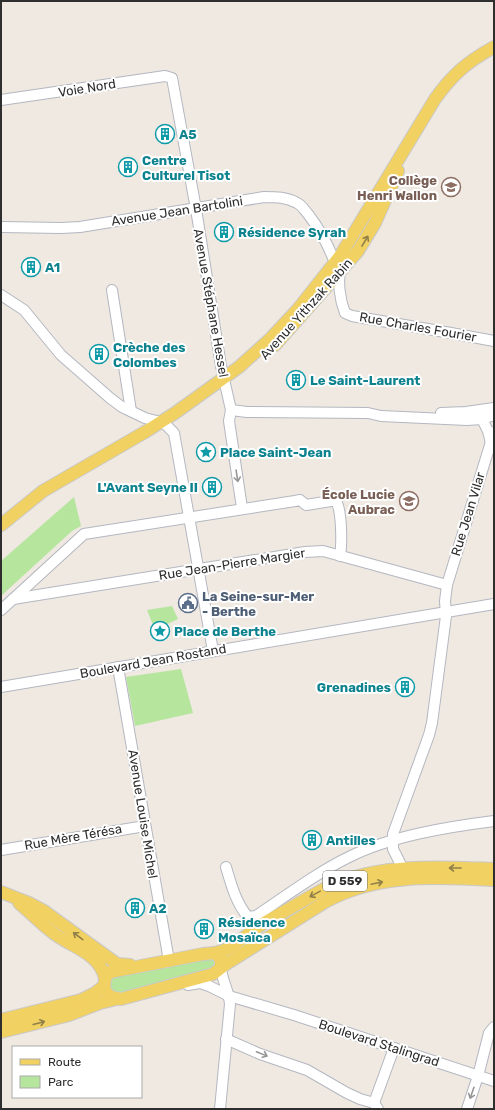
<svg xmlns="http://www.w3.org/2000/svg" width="495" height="1110" viewBox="0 0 495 1110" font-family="Rubik,sans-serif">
<rect width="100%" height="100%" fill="#efe9e1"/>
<g fill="#b6e59e">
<path d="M74 497 81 526 72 531 1 596V561Z"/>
<path d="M172 606 178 619 155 630 147 610Z"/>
<path d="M181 669 193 713 135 726 126 677Z"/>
<path d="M209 953 221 968 116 999 105 978Z"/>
</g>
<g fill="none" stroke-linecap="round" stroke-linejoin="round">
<g stroke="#b4b7c1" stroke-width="12">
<g id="minor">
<path d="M1 100 165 76 172 78 196 209 221 366 231 410"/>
<path d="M1 227 61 228 80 227 264 197C276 197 287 197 297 203 302 205 305 211 308 214 321 231 328 244 335 263L340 265"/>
<path d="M341 267C337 281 340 300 345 313L352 316 451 333 494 341"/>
<path d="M112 290 131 411"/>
<path d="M1 295 24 310 61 355 110 398 122 407 145 418 164 423 174 433 213 651"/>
<path d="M231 410 247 412 368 413 381 416 467 420 482 419 494 415"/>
<path d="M231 410 229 421 242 508"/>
<path d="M441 413 466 412 494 408"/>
<path d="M484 413 482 419 488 431 491 443"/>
<path d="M13 599 305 552 323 551 447 585"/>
<path d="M1 610 84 534 295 501 300 500 306 505 331 501H336C342 511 342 544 340 556"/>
<path d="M118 667 169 961"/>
<path d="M1 687 494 604"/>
<path d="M1 850 145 826"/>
<path d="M226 867C231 884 236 903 248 917L256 916C286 896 316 873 349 857 391 836 447 827 494 821"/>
<path d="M403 869 393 849V834L429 735 432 723 446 616 445 601 447 585 494 432"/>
<path d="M188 985 200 983 209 986 229 996 294 1015 494 1081"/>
<path d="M226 1039 260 1054 307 1070 347 1093 360 1099 374 1103 378 1109"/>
<path d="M374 1103 394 1048"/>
<path d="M220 1109 230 1004C229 991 222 981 221 968"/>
<path d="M467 1109 478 1076 489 1033 494 1027"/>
</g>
</g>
<g stroke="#c9c9c9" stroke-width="14">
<g id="major">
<path d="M275 345 358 251 375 223 398 171"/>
<path d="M1 525 43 491 145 432 175 413 239 367 269 340 298 309 340 256 435 99C453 74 467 62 494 47"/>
<path d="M1 892 29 903 44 911 117 964 130 965"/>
<path d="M19 903C30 912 40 923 52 932 70 947 99 952 105 978"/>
<path d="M215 953C233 950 245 935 261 925 269 920 278 915 287 910 303 901 318 891 335 884 384 863 442 867 494 869"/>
<path d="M221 968V959L215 953 203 954 110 972 105 978 104 990 111 997 121 999 213 974 226 964 325 902C377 873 437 877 494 880"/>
<path d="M1 1020 81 1000 95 993 104 986"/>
<path d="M1 1032 69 1015 100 1003 116 999"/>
</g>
</g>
<use href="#minor" stroke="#fff" stroke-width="10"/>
<use href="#major" stroke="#f2d163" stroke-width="12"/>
</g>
<defs><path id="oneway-shaft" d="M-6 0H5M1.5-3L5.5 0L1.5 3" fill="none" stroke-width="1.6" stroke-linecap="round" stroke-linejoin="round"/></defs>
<g stroke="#908048">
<use href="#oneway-shaft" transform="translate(365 241) rotate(-59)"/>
<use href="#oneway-shaft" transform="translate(455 868) rotate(-180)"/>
<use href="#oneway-shaft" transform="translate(377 883) rotate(-12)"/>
<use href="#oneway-shaft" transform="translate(315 894) rotate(151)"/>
<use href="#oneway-shaft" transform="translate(78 936) rotate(-143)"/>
<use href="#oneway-shaft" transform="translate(39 1023) rotate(-15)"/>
</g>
<g stroke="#969696">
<use href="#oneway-shaft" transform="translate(237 476) rotate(81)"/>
<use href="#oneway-shaft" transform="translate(262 1054) rotate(22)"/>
<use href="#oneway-shaft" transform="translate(472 1093) rotate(109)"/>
</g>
<defs>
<g id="building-ring" transform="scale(1)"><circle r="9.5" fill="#fff" stroke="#0f9aa8" stroke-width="1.5"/><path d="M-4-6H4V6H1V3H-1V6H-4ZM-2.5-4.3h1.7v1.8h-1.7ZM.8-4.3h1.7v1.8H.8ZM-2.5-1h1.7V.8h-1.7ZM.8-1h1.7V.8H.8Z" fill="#0f9aa8"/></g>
<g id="school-ring" transform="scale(1)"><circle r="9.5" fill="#fff" stroke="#8d6e63" stroke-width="1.5"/><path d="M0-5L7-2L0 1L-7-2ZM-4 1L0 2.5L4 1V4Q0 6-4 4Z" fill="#8d6e63"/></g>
<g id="sight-ring" transform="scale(1)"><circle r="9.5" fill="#fff" stroke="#0f9aa8" stroke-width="1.5"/><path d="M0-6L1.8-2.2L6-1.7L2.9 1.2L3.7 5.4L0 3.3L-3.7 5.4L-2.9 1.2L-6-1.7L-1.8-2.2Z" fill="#0f9aa8"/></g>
<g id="civic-ring" transform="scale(1)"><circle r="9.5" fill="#fff" stroke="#5c6f8a" stroke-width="1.5"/><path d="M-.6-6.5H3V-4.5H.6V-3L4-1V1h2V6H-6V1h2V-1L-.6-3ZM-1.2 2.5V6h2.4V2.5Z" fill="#5c6f8a"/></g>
</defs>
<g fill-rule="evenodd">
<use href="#building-ring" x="165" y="134"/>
<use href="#building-ring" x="128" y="167"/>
<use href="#school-ring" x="451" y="187"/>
<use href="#building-ring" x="224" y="232"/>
<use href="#building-ring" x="31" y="267"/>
<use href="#building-ring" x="99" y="354"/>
<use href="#building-ring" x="296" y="380"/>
<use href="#sight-ring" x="206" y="452"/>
<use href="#building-ring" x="212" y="487"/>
<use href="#school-ring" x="409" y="501"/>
<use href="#civic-ring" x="188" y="603"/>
<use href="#sight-ring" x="160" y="631"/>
<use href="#building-ring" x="405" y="687"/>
<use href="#building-ring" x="312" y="840"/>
<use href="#building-ring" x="135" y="908"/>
<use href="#building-ring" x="204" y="929"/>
</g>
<g text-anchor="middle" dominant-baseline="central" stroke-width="4" stroke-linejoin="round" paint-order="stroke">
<rect fill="#fff" stroke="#6d6d6d" stroke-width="1" x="323" y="871" width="44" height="20" rx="3"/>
<g font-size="12" font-weight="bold" fill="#2e2e2e">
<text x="345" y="881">D 559</text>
</g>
<g font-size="13" fill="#2e2e2e" stroke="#fff">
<text transform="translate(87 88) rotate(-9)">Voie Nord</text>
<text transform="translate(177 211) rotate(-9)">Avenue Jean Bartolini</text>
<text transform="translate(211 303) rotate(80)">Avenue Stéphane Hessel</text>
<text transform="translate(306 309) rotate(-48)">Avenue Yithzak Rabin</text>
<text transform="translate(418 327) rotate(10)">Rue Charles Fourier</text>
<text transform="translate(468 514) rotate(-73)">Rue Jean Vilar</text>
<text transform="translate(232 564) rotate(-9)">Rue Jean-Pierre Margier</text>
<text transform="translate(153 661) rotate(-10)">Boulevard Jean Rostand</text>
<text transform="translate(143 814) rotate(81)">Avenue Louise Michel</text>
<text transform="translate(73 837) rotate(-10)">Rue Mère Térésa</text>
<text transform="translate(379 1043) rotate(18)">Boulevard Stalingrad</text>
</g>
<g font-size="13" font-weight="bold" fill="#0d838f" stroke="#fff" text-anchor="start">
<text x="179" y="134">A5</text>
<text x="142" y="160">Centre<tspan x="142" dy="15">Culturel Tisot</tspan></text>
<text x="238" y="232">Résidence Syrah</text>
<text x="45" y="267">A1</text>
<text x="113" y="347">Crèche des<tspan x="113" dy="15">Colombes</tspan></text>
<text x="310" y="380">Le Saint-Laurent</text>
<text x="220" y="452">Place Saint-Jean</text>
<text x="198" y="487" text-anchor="end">L'Avant Seyne II</text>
<text x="174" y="631">Place de Berthe</text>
<text x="391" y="687" text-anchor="end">Grenadines</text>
<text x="326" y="840">Antilles</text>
<text x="149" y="908">A2</text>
<text x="218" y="922">Résidence<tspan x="218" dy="15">Mosaïca</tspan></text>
</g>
<g font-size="13" font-weight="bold" fill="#785e54" stroke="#fff" text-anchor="end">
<text x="437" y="180">Collège<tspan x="437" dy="15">Henri Wallon</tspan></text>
<text x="395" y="494">École Lucie<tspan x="395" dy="15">Aubrac</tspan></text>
</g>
<g font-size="13" font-weight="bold" fill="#4e5e75" stroke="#fff" text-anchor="start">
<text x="202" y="596">La Seine-sur-Mer<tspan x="202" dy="15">- Berthe</tspan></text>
</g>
</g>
<rect width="495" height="1110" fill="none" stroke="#2e2e2e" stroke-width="4"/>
<rect x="12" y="1046" width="130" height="52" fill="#ffffff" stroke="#ababab"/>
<rect x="20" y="1059" width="20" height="6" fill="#f2d163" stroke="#ababab"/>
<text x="48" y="1066" font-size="12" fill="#2e2e2e">Route</text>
<rect x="20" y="1076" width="20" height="12" fill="#b6e59e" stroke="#ababab"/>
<text x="48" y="1086" font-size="12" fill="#2e2e2e">Parc</text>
</svg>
